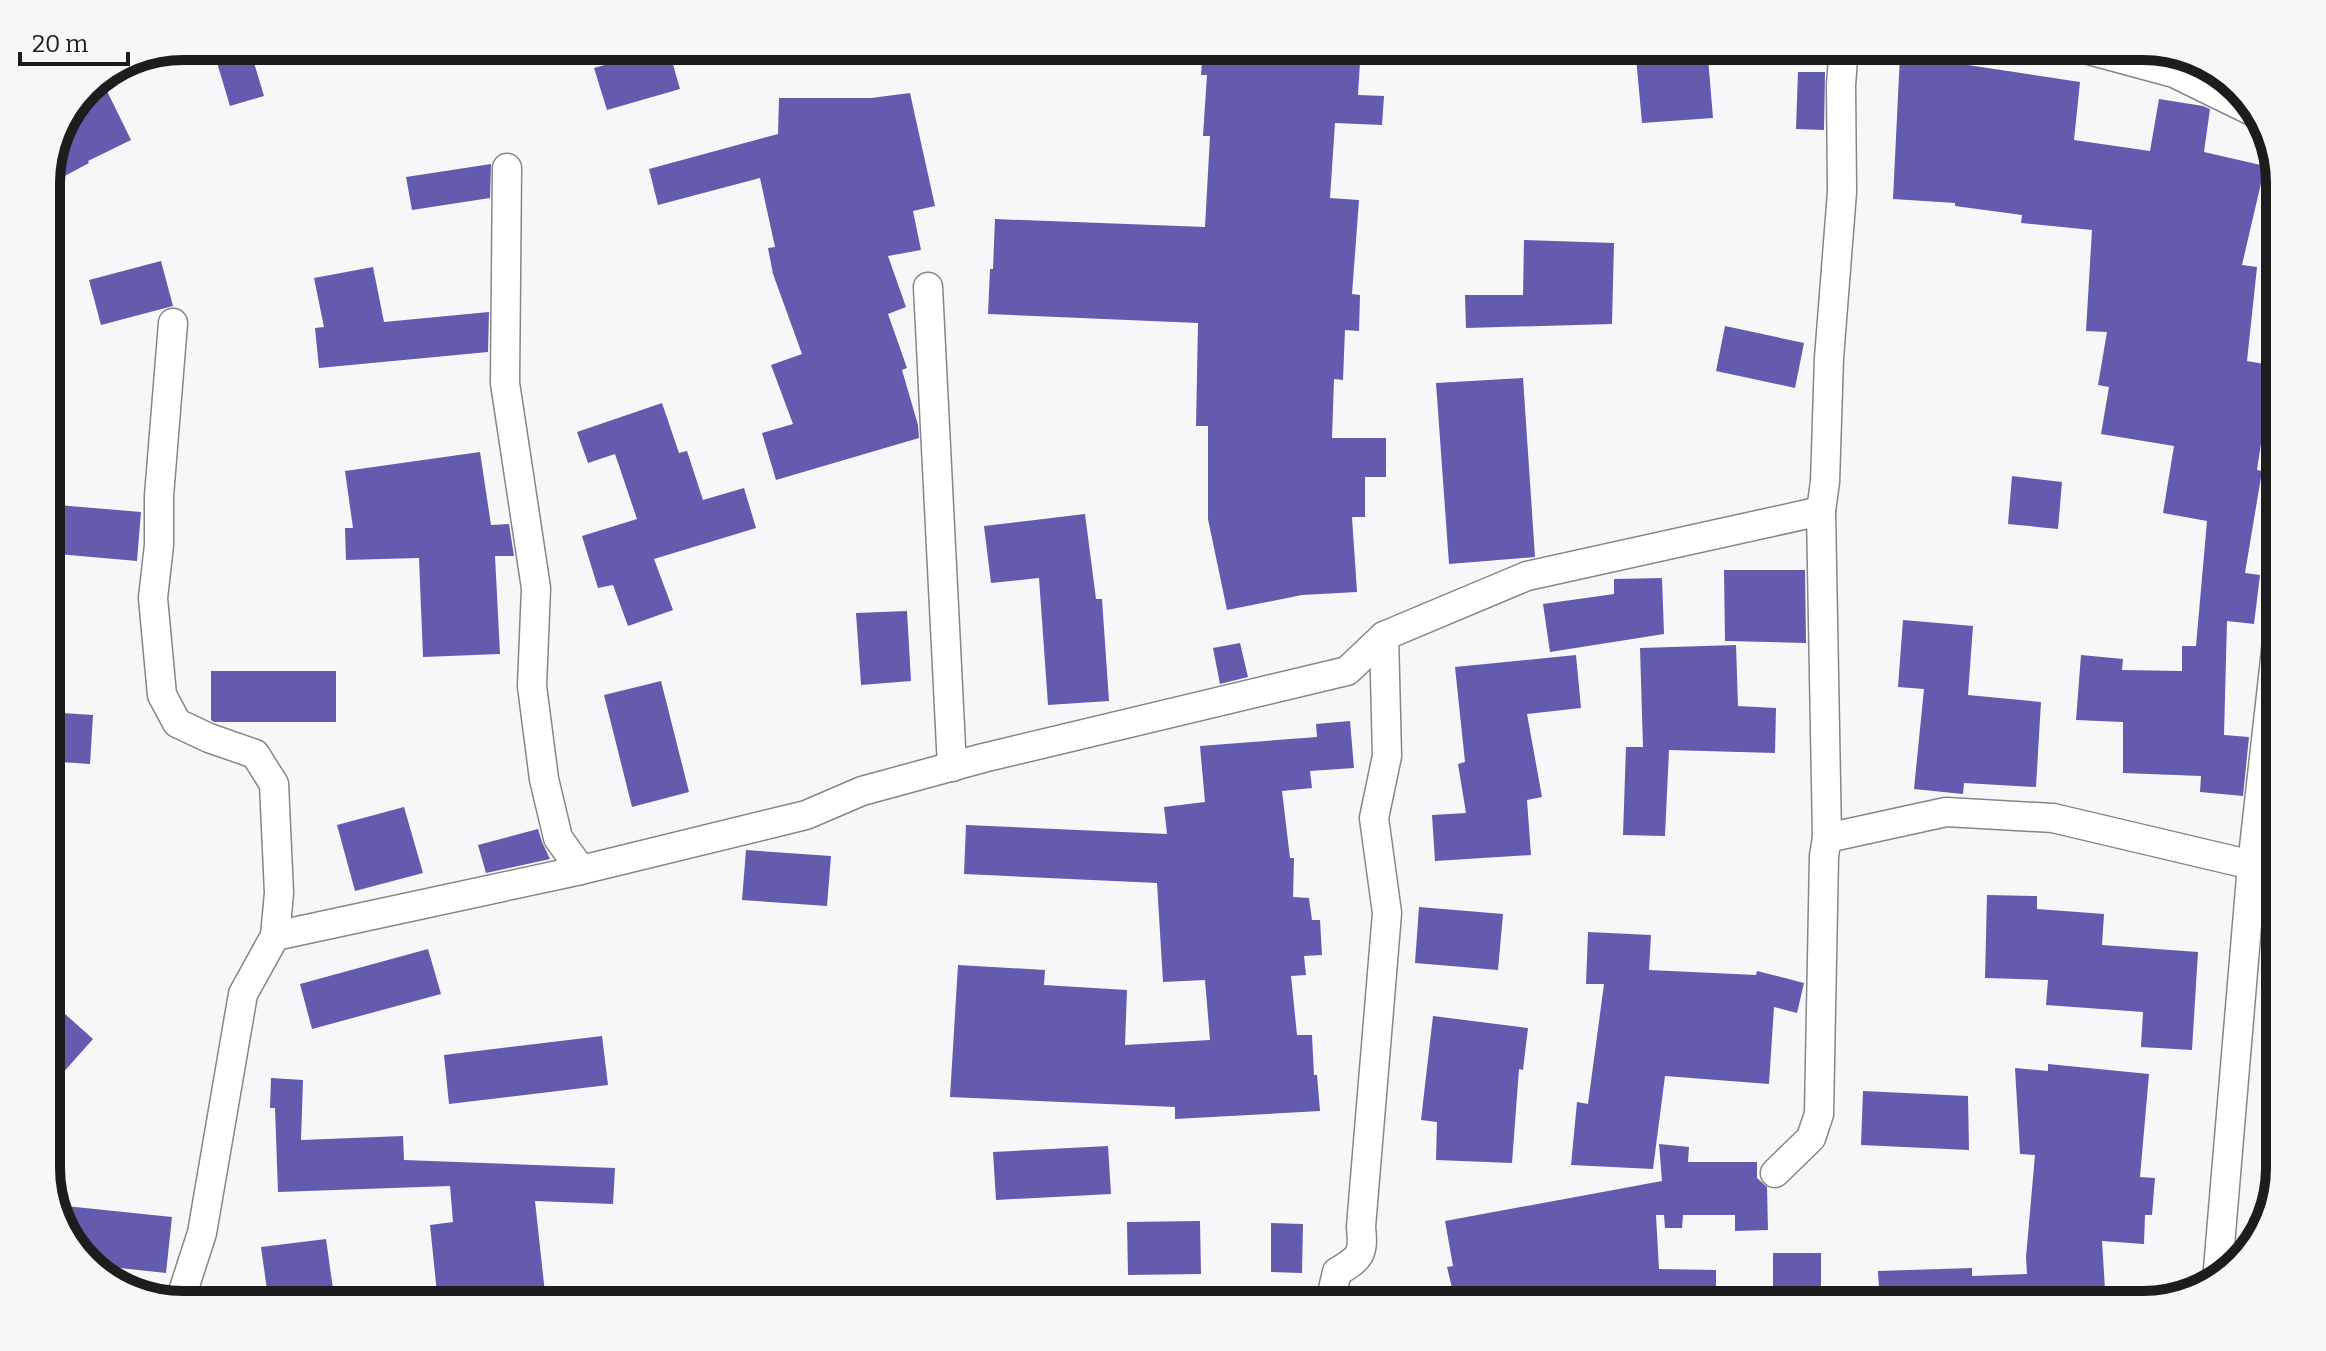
<svg xmlns="http://www.w3.org/2000/svg" width="2326" height="1351" viewBox="0 0 2326 1351" font-family="Bitter,serif">
<rect width="100%" height="100%" fill="#f7f7f9"/>
<g fill="#625bae">
<path d="M212 46H249L264 96 230 106Z"/>
<path d="M1203 46H1361L1358 95 1384 96 1382 125 1335 123 1330 198 1359 200 1352 294 1360 295 1359 331 1345 330 1343 380 1334 379 1332 438H1386V477H1365V517H1352L1357 592 1302 595 1227 610 1208 519V426H1196L1198 323 988 314 990 269H993L995 219 1205 227 1210 136H1203L1207 75H1201Z"/>
<path d="M1635 46H1707L1713 118 1642 123Z"/>
<path d="M668 47 680 89 607 110 594 68Z"/>
<path d="M1900 55 1948 57V62L2080 82 2074 140 2150 151 2159 99 2203 106 2210 109 2204 152 2265 166 2242 265 2257 267 2247 361 2270 365 2261 416 2265 417 2257 470 2262 471 2245 573 2260 575 2254 624 2227 621 2224 735 2249 737 2243 796 2200 792 2201 776 2123 773V722L2076 720 2081 655 2123 659 2122 670 2182 671V646H2196L2207 521 2163 513 2174 446 2101 434 2109 387 2098 385 2107 332 2086 331 2092 230 2021 223 2022 215 1955 206V203L1893 199Z"/>
<path d="M1798 72H1825L1824 130 1796 129Z"/>
<path d="M106 89 131 140 88 161 89 163 46 186V175L79 101Z"/>
<path d="M910 93 935 206 913 211 921 250 888 256 906 307 888 314 907 368 902 370 918 425 919 438 776 480 762 433 793 424 771 365 802 354 773 274 768 248 775 247 760 178 658 205 649 169 778 134 779 98H871Z"/>
<path d="M491 164 490 198 412 210 406 177Z"/>
<path d="M1524 240 1614 243 1612 324 1466 328 1465 295H1523Z"/>
<path d="M161 261 173 306 101 325 89 280Z"/>
<path d="M373 267 384 322 489 312 488 352 319 368 315 328 324 327 314 278Z"/>
<path d="M1725 326 1804 343 1795 388 1716 371Z"/>
<path d="M1523 378 1535 557 1449 564 1436 383Z"/>
<path d="M662 403 679 453 687 451 703 500 744 488 756 528 654 559 673 610 628 626 613 585 598 588 582 536 637 519 615 454 588 463 577 432Z"/>
<path d="M480 452 491 525 509 524 514 556H495L500 654 423 657 419 558 346 560 345 528H353L345 471Z"/>
<path d="M2012 476 2062 482 2058 529 2008 524Z"/>
<path d="M46 504 141 512 137 561 46 553Z"/>
<path d="M1085 514 1096 599H1102L1109 701 1048 705 1039 578 991 583 984 526Z"/>
<path d="M1724 570H1805L1806 643 1725 641Z"/>
<path d="M1662 578 1664 634 1550 652 1543 604 1614 594V579Z"/>
<path d="M907 611 911 681 861 685 856 613Z"/>
<path d="M1903 620 1973 626 1968 695 2041 702 2036 787 1964 783 1963 794 1914 789 1924 689 1898 687Z"/>
<path d="M1240 643 1248 677 1220 684 1213 648Z"/>
<path d="M1736 645 1738 706 1776 708 1775 753 1669 750 1665 836 1623 835 1626 747H1643L1640 648Z"/>
<path d="M1576 655 1581 708 1527 714 1542 797 1527 800 1531 855 1435 861 1432 815 1466 813 1458 764 1465 762 1455 667Z"/>
<path d="M211 671H336V722H214L211 720Z"/>
<path d="M661 681 689 792 632 807 604 695Z"/>
<path d="M46 712 93 715 90 764 46 761Z"/>
<path d="M1350 721 1354 768 1310 771 1312 788 1282 791 1290 858H1294L1293 897 1309 898 1312 920H1320L1322 955 1304 956 1306 975 1291 976 1297 1035H1312L1314 1075H1317L1320 1111 1175 1119V1107L950 1097 958 965 1045 970 1044 985 1127 990 1125 1045 1210 1040 1205 980 1163 982 1157 883 964 874 966 825 1167 834 1164 807 1205 802 1200 746 1317 737 1316 724Z"/>
<path d="M404 807 423 873 355 891 337 825Z"/>
<path d="M538 829 542 842 550 859 486 873 478 845Z"/>
<path d="M746 850 831 856 827 906 742 900Z"/>
<path d="M1987 895 2037 896V909L2104 914 2102 945 2198 952 2192 1050 2141 1047 2143 1012 2046 1005 2048 980 1985 978Z"/>
<path d="M1419 907 1503 914 1498 970 1415 963Z"/>
<path d="M1588 932 1651 935 1649 970 1756 975 1757 971 1804 983 1797 1013 1774 1007 1769 1084 1665 1076 1653 1169 1571 1165 1577 1102 1588 1104 1604 984H1586Z"/>
<path d="M428 949 441 994 312 1029 300 984Z"/>
<path d="M46 997 93 1039 61 1075 46 1062Z"/>
<path d="M1433 1016 1528 1028 1523 1070 1519 1069 1512 1163 1436 1160 1437 1122 1421 1120Z"/>
<path d="M602 1036 608 1085 449 1104 444 1055Z"/>
<path d="M2048 1064 2149 1074 2140 1177 2155 1178 2152 1215H2145L2144 1244 2102 1241 2106 1305H1880L1878 1271 1972 1268V1276L2027 1274 2026 1257 2035 1155 2020 1154 2015 1068 2048 1071Z"/>
<path d="M271 1078 303 1080 301 1140 403 1136 404 1160 615 1168 613 1204 535 1201 545 1293 438 1303 430 1225 453 1222 450 1186 278 1192 275 1108H270Z"/>
<path d="M1863 1091 1968 1096 1969 1150 1861 1145Z"/>
<path d="M1659 1144 1689 1147 1688 1162H1757V1178L1767 1187 1768 1230 1735 1231V1215H1683L1682 1228H1665L1664 1215H1656L1659 1269 1716 1270V1305H1456L1447 1267 1453 1266 1445 1221 1662 1181Z"/>
<path d="M1108 1146 1111 1194 996 1200 993 1152Z"/>
<path d="M56 1205 172 1217 166 1273 92 1265 69 1244Z"/>
<path d="M1200 1221 1201 1274 1128 1275 1127 1222Z"/>
<path d="M1271 1223 1303 1224 1302 1273 1271 1272Z"/>
<path d="M326 1239 333 1289 268 1297 261 1247Z"/>
<rect x="1773" y="1253" width="48" height="52"/>
</g>
<g fill="none" stroke-linecap="round" stroke-linejoin="round">
<g stroke="#858687" stroke-width="31">
<g id="minor">
<path d="M2074 46 2174 73 2260 115"/>
<path d="M507 168 505 383 536 588 532 686 544 779 558 838 581 870"/>
<path d="M928 287 952 767"/>
<path d="M173 323 159 496V545L153 598 162 695 177 723 209 738 255 754 274 784 279 893 275 936"/>
<path d="M1821 511 1827 838"/>
<path d="M1775 1173 1811 1138 1819 1114 1824 856 1827 838 1946 812 2053 818 2252 865"/>
<path d="M2217 1281 2252 865 2280 615"/>
<path d="M179 1304 202 1233 243 994 275 936 581 870 806 815 862 791 983 758 1347 671 1384 636 1527 576 1821 511 1825 482 1829 358 1842 192 1841 85 1844 46"/>
<path d="M1336 1305 1333 1289 1337 1272C1360 1258 1364 1255 1361 1227L1387 913 1374 818 1387 756 1384 636"/>
</g>
</g>
<use href="#minor" stroke="#fff" stroke-width="28"/>
</g>
<path d="M0 0H2326V1351H0ZM183 60H2143A123 123 0 0 1 2266 183V1168A123 123 0 0 1 2143 1291H183A123 123 0 0 1 60 1168V183A123 123 0 0 1 183 60Z" fill="#f7f7f9" fill-rule="evenodd"/>
<path fill="none" stroke="#1d1d1e" stroke-width="10" d="M183 60H2143A123 123 0 0 1 2266 183V1168A123 123 0 0 1 2143 1291H183A123 123 0 0 1 60 1168V183A123 123 0 0 1 183 60Z"/>
<path d="M20 52v12h108v-12" fill="none" stroke="#1d1d1e" stroke-width="4"/>
<text x="32" y="52" font-size="24" fill="#1d1d1e" stroke="#f7f7f9" stroke-width="6" paint-order="stroke">20 m</text>
</svg>
